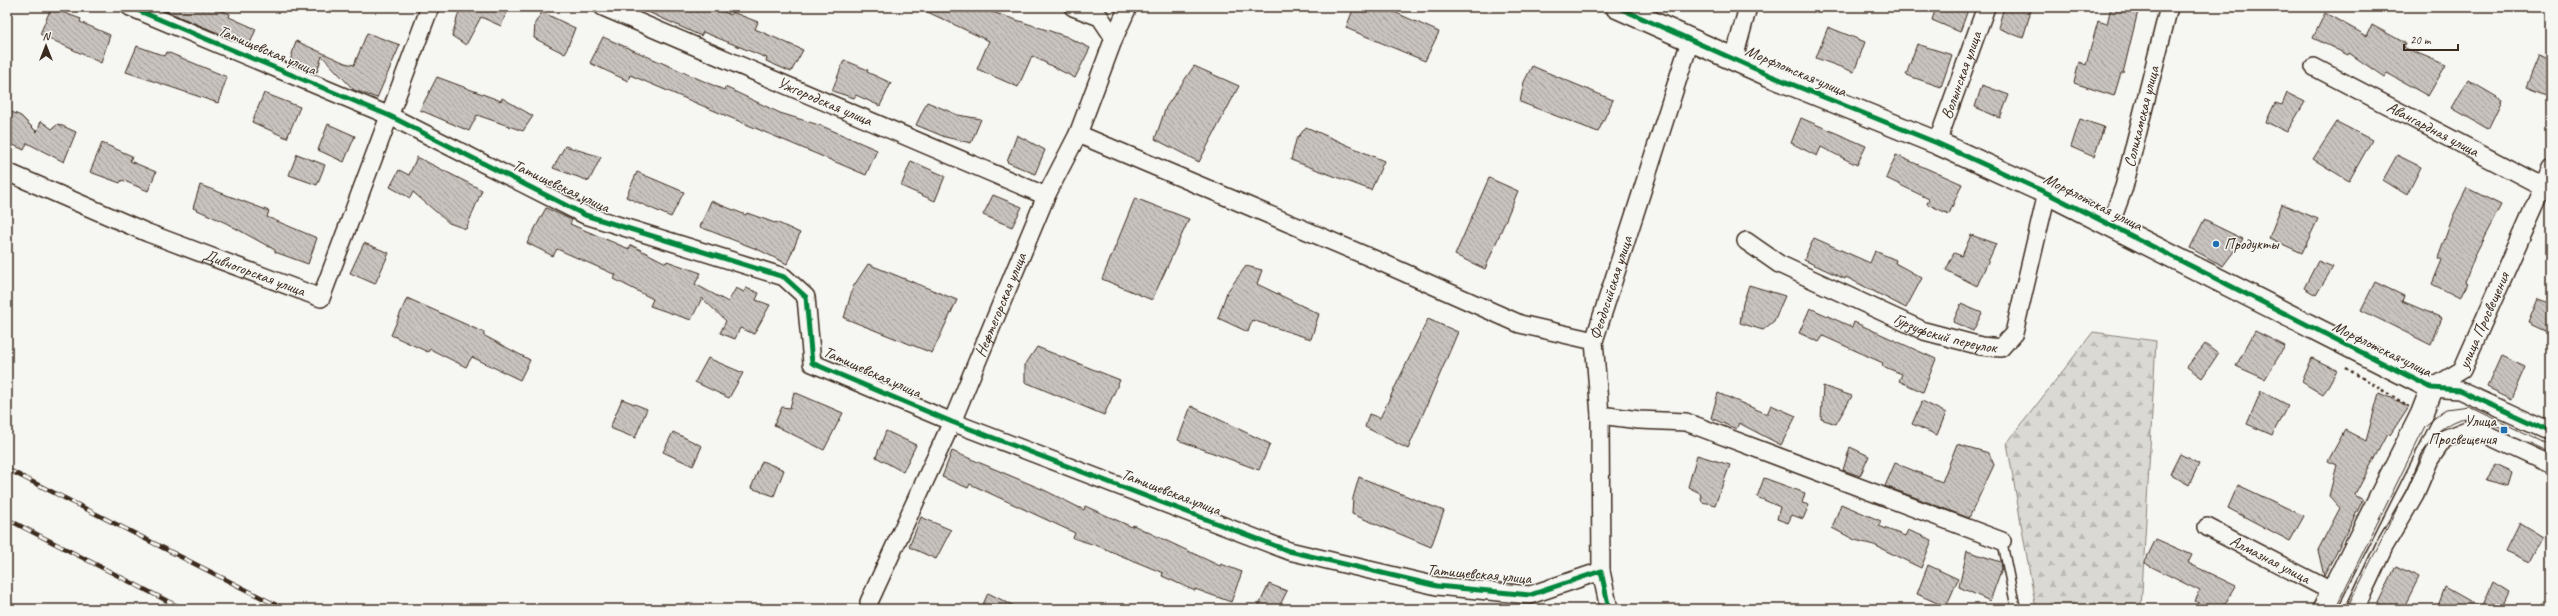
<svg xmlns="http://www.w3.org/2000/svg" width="2558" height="616" viewBox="0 0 2558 616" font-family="Caveat,sans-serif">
<defs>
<pattern id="forest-firs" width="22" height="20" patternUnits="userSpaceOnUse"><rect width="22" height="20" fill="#dad9d3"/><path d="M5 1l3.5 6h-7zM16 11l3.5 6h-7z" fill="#bcbab5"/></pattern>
<pattern id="building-back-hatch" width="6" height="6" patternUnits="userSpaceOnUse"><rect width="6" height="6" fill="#c8c3be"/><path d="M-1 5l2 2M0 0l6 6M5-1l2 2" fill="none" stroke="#a49f9a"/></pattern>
</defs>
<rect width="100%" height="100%" fill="#f6f6f2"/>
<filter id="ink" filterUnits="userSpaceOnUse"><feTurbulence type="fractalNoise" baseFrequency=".025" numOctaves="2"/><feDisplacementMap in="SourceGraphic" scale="8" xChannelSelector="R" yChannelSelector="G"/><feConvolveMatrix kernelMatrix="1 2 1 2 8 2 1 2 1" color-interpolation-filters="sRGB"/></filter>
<g filter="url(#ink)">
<path fill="url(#forest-firs)" stroke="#8a8278" d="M2093 332 2156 341 2141 609H2036L2007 443Z"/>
<g fill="url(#building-back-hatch)" stroke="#3b2a1e">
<path d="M156 7H211L230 14 229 17 256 29 249 46Z"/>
<path d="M457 7H509L501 26 481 17 466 45 452 36 460 8Z"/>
<path d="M637 7H711L731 15 732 12 758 22 755 29 803 50 791 72 766 61 767 58 703 32 701 36Z"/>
<path d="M917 7H977L1065 36 1090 48 1075 78 1032 56 1018 87 977 69 989 41Z"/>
<path d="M1354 7H1383L1439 32 1425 61 1346 28Z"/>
<path d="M1936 7H1969L1960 32 1932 20Z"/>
<path d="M2004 7H2032L2023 38 1998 28Z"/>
<path d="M2111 7H2139L2123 73H2121L2114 96 2074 83 2079 62 2086 65 2098 21 2107 24Z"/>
<path d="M51 8 81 19 80 22 110 35 101 63 40 34Z"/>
<path d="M542 12 575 28 565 54 534 38 535 23Z"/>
<path d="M2325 13 2367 36 2372 25 2405 43 2403 47 2446 65 2428 96 2387 73 2384 77 2349 53 2348 55 2313 38Z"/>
<path d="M1828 27 1865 42 1854 72 1816 58Z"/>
<path d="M367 33 400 45 377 98 354 90 322 56 317 72 290 61 296 41 345 63 354 65Z"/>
<path d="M603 37 724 90 725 87 780 113 822 126 877 150 866 175 630 75 628 81 590 63Z"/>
<path d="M1917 44 1952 55 1941 87 1906 75Z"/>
<path d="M137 46 165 56 167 52 227 77 218 103 126 72Z"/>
<path d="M2539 55 2551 61V97L2526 87Z"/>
<path d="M844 60 868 70 867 72 891 83 880 106 856 95 854 98 832 91Z"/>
<path d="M1194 66 1239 86 1199 162 1155 139 1166 107Z"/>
<path d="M1532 66 1613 100 1598 132 1520 102 1524 82Z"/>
<path d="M437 77 501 101 502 98 533 116 523 131 477 115 469 131 420 110Z"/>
<path d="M2468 80 2502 100 2488 129 2452 108Z"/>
<path d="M1982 85 2009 95 2000 118 1975 107Z"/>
<path d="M264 93 300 107 287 138 252 122Z"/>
<path d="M2287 93 2305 102 2287 132 2266 122 2275 103 2282 105Z"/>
<path d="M927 102 958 115 981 119 971 143 945 137 916 125Z"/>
<path d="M7 110 21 116 37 132 41 121 52 129 58 124 76 132 64 162 27 143 24 150 7 142Z"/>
<path d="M1801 118 1866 146 1857 165 1821 147 1817 156 1791 143Z"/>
<path d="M2080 119 2104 127 2094 157 2071 147Z"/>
<path d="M2337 122 2372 140 2349 181 2313 159Z"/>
<path d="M328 124 355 136 344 162 318 150Z"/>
<path d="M1306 127 1384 161 1371 190 1291 160 1296 140Z"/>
<path d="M1017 135 1045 150 1035 174 1007 162Z"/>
<path d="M102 143 132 156 130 161 156 172 148 191 122 180 120 183 90 172Z"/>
<path d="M565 146 601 157 589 181 553 168Z"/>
<path d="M297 154 325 165 317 185 289 175Z"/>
<path d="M1896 155 1962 184 1949 214 1927 204 1929 199 1886 178Z"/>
<path d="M2397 155 2421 167 2407 195 2383 180Z"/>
<path d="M417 157 482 190 466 229 449 223 413 192 410 198 390 187 399 170 409 175Z"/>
<path d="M911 161 945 176 935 201 901 186Z"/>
<path d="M637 172 684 192 671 217 626 197Z"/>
<path d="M1489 178 1518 191 1485 269 1455 255Z"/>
<path d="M200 185 269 211 267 217 317 238 308 264 275 252V250L226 223 193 208Z"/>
<path d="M2467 188 2501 205 2476 253 2465 282 2468 283 2460 298 2432 284 2442 260 2438 258 2453 216Z"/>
<path d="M993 195 1022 207 1012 227 983 215Z"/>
<path d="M1135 198 1189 219 1152 300 1102 279Z"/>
<path d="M711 201 746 215 747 213 775 223 776 222 800 233 787 264 759 250 700 227Z"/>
<path d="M2282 204 2318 219 2302 253 2269 238Z"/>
<path d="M546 208 572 220 570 224 629 249 631 245 666 263 667 261 701 273 695 284 728 302 736 288 744 292 746 288 759 293 756 300 770 305 754 334 740 328 735 339 720 333 726 321 702 298 691 320 650 306 653 299 614 279 616 275 557 249 553 256 527 243Z"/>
<path d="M2204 220 2243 239 2223 266 2190 248Z"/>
<path d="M1971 235 1996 244 1977 286 1946 270 1954 253 1962 256Z"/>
<path d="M1814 238 1870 263 1875 251 1896 260 1895 263 1922 278 1906 308 1846 277 1845 279 1804 260Z"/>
<path d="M364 243 389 253 375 284 350 273Z"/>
<path d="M2318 261 2333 267 2316 295 2304 288Z"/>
<path d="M868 264 957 300 932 353 844 318 853 287Z"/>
<path d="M1246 266 1262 270 1257 284 1319 314 1311 339 1252 320 1248 332 1218 318 1227 292Z"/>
<path d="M2375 282 2404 296 2402 301 2442 318 2431 345 2361 310Z"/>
<path d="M1749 285 1785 296 1774 321 1763 330 1740 323 1743 303Z"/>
<path d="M407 298 485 333 483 335 530 360 520 380 472 357 466 367 430 349 428 352 391 335Z"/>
<path d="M2538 299 2551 305V334L2528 323Z"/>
<path d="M1961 304 1982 313 1973 331 1953 322Z"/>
<path d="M1810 308 1852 327 1854 322 1936 359 1923 392 1899 381 1902 374 1882 366 1883 363 1823 336 1819 342 1799 333Z"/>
<path d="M1428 319 1458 332 1408 449 1365 427 1369 414 1380 418Z"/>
<path d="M2255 331 2285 346 2265 379 2236 366Z"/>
<path d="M2205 344 2218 354 2202 378 2187 367Z"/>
<path d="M1037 347 1120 380 1104 415 1025 382V365Z"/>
<path d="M2501 356 2525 367 2511 399 2487 387Z"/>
<path d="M708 358 743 373 729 398 695 382Z"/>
<path d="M2312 358 2337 370 2323 395 2302 382Z"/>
<path d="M1823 386 1852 396 1836 424 1821 419Z"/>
<path d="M2261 391 2288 405 2272 435 2247 424Z"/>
<path d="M794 392 843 413 824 450 774 425 782 407 790 408Z"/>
<path d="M1718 393 1767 414 1771 405 1796 416 1781 445 1739 423 1736 429 1711 418Z"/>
<path d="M2379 393 2409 406 2390 435 2387 434 2355 495 2363 500 2324 576 2318 550 2340 508 2329 496 2337 465 2328 461 2345 430 2366 441Z"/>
<path d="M622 399 647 409 635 438 610 428Z"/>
<path d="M1922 401 1946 413 1937 435 1912 424Z"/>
<path d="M1191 406 1270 444 1259 470 1178 440Z"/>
<path d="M886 431 916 445 903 472 876 457Z"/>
<path d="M673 432 702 446 693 466 663 452Z"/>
<path d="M1957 444 1989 453 1994 465 1969 518 1885 486 1895 463 1942 482Z"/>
<path d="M1850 447 1869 456 1860 476 1843 470Z"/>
<path d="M952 451 1044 490 1084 510 1085 506 1132 527 1133 525 1220 566 1221 564 1242 572 1231 602 1195 589V591L1162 576 1163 573 1098 546 1073 538 1075 533 970 484 968 488 942 477Z"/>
<path d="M2180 454 2199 464 2189 485 2170 474Z"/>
<path d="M1697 455 1730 465 1715 505 1702 502 1700 493 1688 487Z"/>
<path d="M762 461 784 470 774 496 751 488Z"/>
<path d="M2496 465 2513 473 2509 486 2486 480Z"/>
<path d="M1359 477 1444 511 1431 547 1352 514 1353 498Z"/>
<path d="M1764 478 1805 493 1802 503 1809 505 1803 519 1792 515 1788 523 1777 519 1780 507 1757 497Z"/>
<path d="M2238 485 2304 516 2290 541 2228 508Z"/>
<path d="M1841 504 1881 521 1879 526 1905 536 1908 530 1932 540 1921 568 1874 545 1855 540 1832 528Z"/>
<path d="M921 517 951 530 936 559 909 547Z"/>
<path d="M2520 523 2543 537 2530 562 2506 551Z"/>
<path d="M2156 539 2192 555 2188 563 2236 586 2222 609H2208L2195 601 2200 591 2144 563Z"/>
<path d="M1967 551 2001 562 2002 568 1990 601 1959 587Z"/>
<path d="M1928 565 1958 579 1946 607 1917 594Z"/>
<path d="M2396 566 2419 577 2403 609H2390L2378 603Z"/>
<path d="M2493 582 2509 592 2501 609H2491L2483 605Z"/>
<path d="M1269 584 1287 591 1278 609H1257Z"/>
<path d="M2445 587 2484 609H2437Z"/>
<path d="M988 593 1020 609H981Z"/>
</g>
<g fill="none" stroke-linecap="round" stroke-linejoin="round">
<g stroke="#3b2a1e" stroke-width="11">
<path id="lane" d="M2002 541 2016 609"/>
</g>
<g stroke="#3b2a1e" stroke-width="20">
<g id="street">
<path d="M130 7 390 116 585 215 784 277 806 297 812 363 952 422 1289 551 1437 586 1530 595 1601 571 1609 609"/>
<path id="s1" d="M603 7 1046 196"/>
<path d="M1073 7 1100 17 1114 38"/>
<path d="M1734 58 1748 7"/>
<path id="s2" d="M2314 67 2551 191"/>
<path d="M1078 134 1376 260 1520 324 1594 341"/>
<path id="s3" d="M1937 143 1986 7"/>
<path id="s4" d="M7 172 148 233 321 298 430 7"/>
<path id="s5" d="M2110 225 2124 187 2169 7"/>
<path id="s6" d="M1746 241 1779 264 1924 331 1981 346 2001 348 2014 333 2047 193"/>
<path id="s7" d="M2432 388 2462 370 2551 169"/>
<path d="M2432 388 2459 390 2551 432"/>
<path d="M1600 415 1639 420 1686 422 2002 541"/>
<path id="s8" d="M2207 527 2333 592"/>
<path id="s9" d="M1601 571 1600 415 1594 341 1691 38"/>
<path id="s10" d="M869 602 952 422 1046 196 1078 134 1114 38 1128 7"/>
<path d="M2355 609 2384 547 2415 494 2430 459 2444 439 2472 428 2551 465"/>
</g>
</g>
<g stroke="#3b2a1e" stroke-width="25">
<path id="secondary" d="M1617 7 1769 75 1937 143 2047 193 2432 388 2422 414 2324 609"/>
</g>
<path stroke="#3b2a1e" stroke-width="2.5" stroke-dasharray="3 3" stroke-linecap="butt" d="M2346 368 2405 404"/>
<use href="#lane" stroke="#f6f6f2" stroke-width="8"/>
<use href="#street" stroke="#f6f6f2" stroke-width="17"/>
<use href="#secondary" stroke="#f6f6f2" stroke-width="22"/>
<g stroke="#3b2a1e" stroke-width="1">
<path d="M2530 443 2551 453"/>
<path d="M2335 609 2425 426 2446 409 2468 406 2551 446"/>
<path d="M2347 609 2433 436C2461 412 2470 415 2503 429"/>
</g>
<g stroke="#3b2a1e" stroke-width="4.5">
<g id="rail">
<path d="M7 469 284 609"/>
<path d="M7 519 183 609"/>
</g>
</g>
<use href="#rail" stroke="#f6f6f2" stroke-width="3" stroke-dasharray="9" stroke-linecap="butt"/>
<g stroke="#f6f6f2" stroke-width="8">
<g id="cycleway">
<path d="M130 7 390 116 585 215 784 277 806 297 812 363 952 422 1289 551 1437 586 1530 595 1601 571 1609 609"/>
<path d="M1617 7 1769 75 1937 143 2047 193 2432 388 2459 390 2551 432"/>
</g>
</g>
<use href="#cycleway" stroke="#00873e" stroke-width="5"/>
</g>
</g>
<g fill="#1f6fb2" stroke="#f6f6f2" stroke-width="1.5">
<circle cx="2216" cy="244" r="4"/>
<rect x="2500" y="426" width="8" height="8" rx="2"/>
</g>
<g text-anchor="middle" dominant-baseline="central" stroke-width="3" stroke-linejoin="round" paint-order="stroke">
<g font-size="16" fill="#3b2a1e" stroke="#f6f6f2">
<text transform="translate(267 50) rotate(23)">Татищевская улица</text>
<text transform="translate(1796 71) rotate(23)">Морфлотская улица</text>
<text stroke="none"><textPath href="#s3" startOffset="72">Волынская улица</textPath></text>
<text stroke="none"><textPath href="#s1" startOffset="241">Ужгородская улица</textPath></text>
<text stroke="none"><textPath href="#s5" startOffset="113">Соликамская улица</textPath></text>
<text stroke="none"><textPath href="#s2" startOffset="134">Авангардная улица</textPath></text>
<text transform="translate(561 186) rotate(25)">Татищевская улица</text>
<text transform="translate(2093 202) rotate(27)">Морфлотская улица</text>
<text stroke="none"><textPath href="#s4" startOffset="267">Дивногорская улица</textPath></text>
<text stroke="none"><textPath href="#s9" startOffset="286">Феодосийская улица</textPath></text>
<text stroke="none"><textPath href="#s10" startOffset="325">Нефтегорская улица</textPath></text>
<text stroke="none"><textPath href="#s7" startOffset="89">улица Просвещения</textPath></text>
<text stroke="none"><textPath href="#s6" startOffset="221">Гурзуфский переулок</textPath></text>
<text transform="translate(2382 349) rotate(26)">Морфлотская улица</text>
<text transform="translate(872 372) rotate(24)">Татищевская улица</text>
<text transform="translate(1171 492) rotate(21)">Татищевская улица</text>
<text stroke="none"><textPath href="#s8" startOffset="71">Алмазная улица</textPath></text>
<text transform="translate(1479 574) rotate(5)">Татищевская улица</text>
</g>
<g font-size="16" fill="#3b2a1e" stroke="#f6f6f2" text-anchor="start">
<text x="2224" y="244">Продукты</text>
<text x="2496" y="421" text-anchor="end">Улица<tspan x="2496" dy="18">Просвещения</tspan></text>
</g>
</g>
<rect width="2558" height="616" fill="none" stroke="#f6f6f2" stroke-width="24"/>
<rect x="12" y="12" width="2534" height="592" fill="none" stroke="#3b2a1e" stroke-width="1.5" filter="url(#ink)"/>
<g transform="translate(46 46)" stroke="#f6f6f2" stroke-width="3" paint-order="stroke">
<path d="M0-3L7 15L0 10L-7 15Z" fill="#3b2a1e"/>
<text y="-6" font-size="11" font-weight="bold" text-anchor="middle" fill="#3b2a1e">N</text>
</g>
<path d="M2404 44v6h54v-6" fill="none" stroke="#3b2a1e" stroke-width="2"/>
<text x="2410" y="44" font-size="12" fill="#3b2a1e" stroke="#f6f6f2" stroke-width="3" paint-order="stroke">20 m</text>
</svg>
